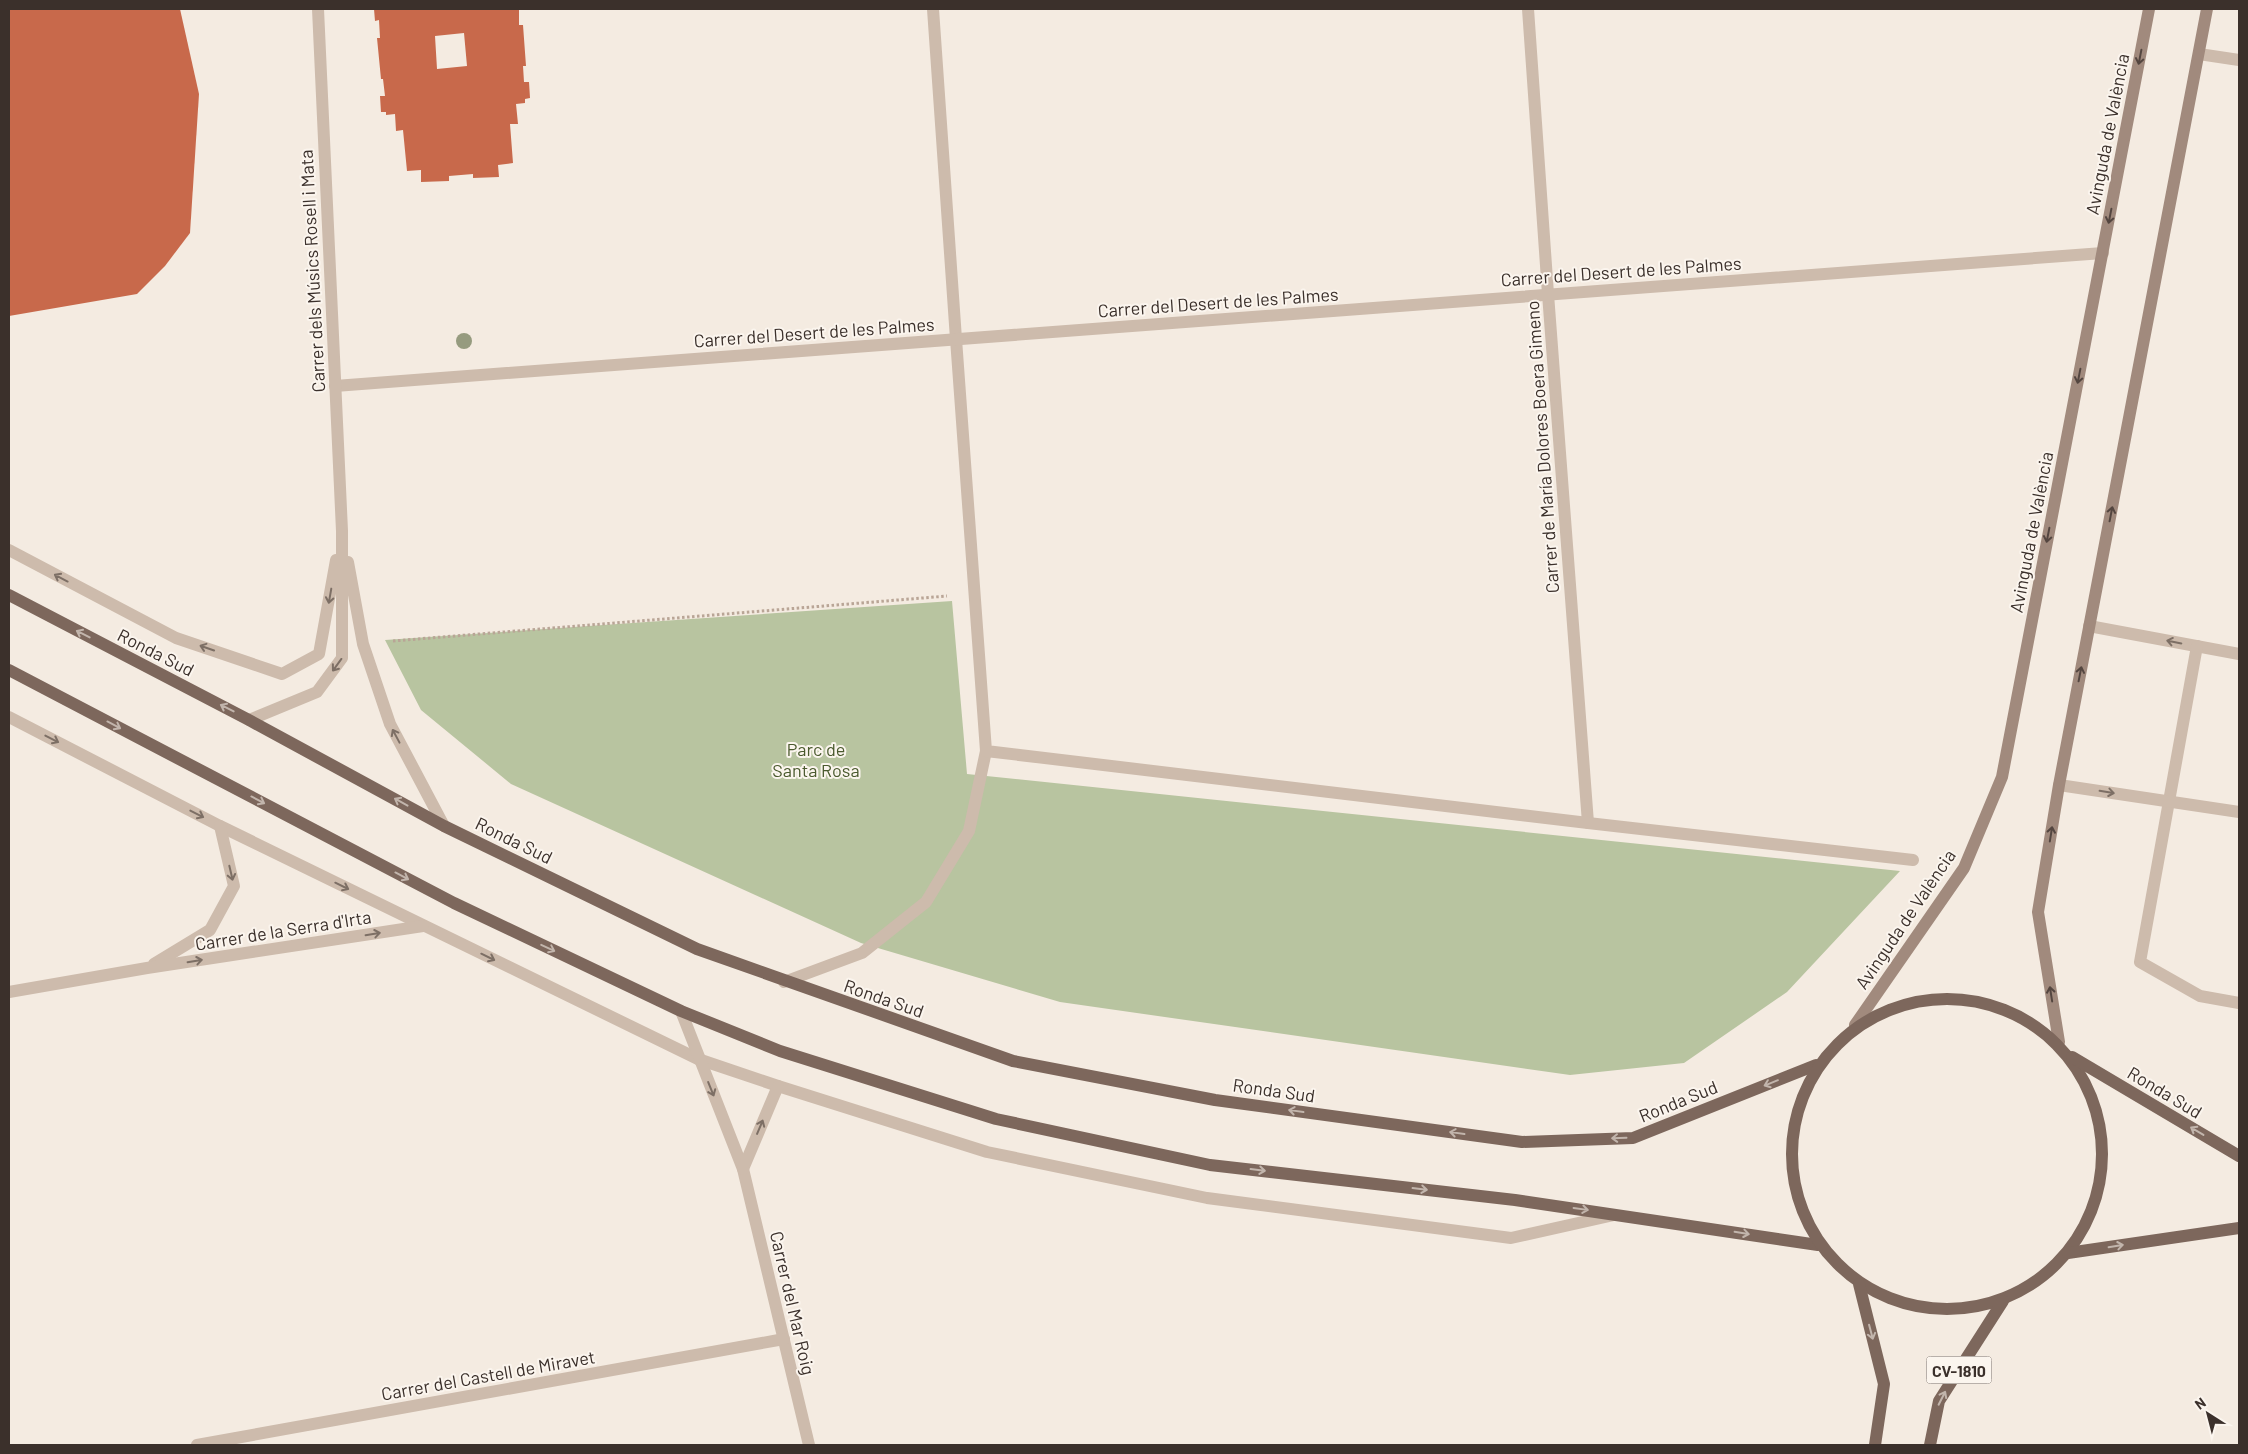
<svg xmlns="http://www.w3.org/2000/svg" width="2248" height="1454" viewBox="0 0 2248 1454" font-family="Barlow,sans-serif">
<rect width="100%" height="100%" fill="#f4ebe1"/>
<path fill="#b8c4a0" d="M952 601 967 774 1900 871 1787 992 1684 1063 1570 1075 1060 1002 861 943 511 784 421 710 385 640Z"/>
<g fill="#c8694b" fill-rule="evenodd">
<path d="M9 9H180L199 94 190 233 165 266 137 294 9 316Z"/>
<path d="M374 9H519V25H523L526 66H523L524 82H529L530 98 525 99V103L516 104 518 124H510L513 163 498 165 499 177 473 178V174L449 176V181L421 182V170L407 171 403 130 396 131 395 114 386 115V112H381L380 96H385L383 79H381L377 38H380L379 20 375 21ZM464 33 467 66 437 69 435 36Z"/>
</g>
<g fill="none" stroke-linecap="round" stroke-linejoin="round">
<path stroke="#b9a596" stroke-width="3" stroke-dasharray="2.5 2.5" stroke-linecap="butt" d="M393 641 947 596"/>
<g stroke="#cdbbac" stroke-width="12">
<path d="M2199 54 2239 60"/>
<path d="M2089 626 2239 654"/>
<path d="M2197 646 2140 962 2200 996 2239 1003"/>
<path d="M2059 785 2239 812"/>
</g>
<g stroke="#cdbbac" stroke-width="12">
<path d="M933 9 956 339"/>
<path d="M1528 9 1548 294"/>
<path d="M784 982 862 953 926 902 969 831 986 751"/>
</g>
<g stroke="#cdbbac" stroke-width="12">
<path d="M1548 294 1588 823"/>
<path d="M956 339 986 751 1588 823 1913 860"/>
<path d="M335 386 2103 253"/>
<path d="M9 717 220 826 698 1059 778 1086 987 1152 1207 1198 1511 1238 1614 1215"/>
<path d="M154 964 210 930 234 886 220 826"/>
<path d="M9 992 147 968 423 926"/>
<path d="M681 1011 743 1169 809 1445"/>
<path d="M743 1169 778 1086"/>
<path d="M197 1445 784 1339"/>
</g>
<g stroke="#cdbbac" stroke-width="12">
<path d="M9 550 176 638 282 674 319 654 336 560"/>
<path d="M348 562 363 644 390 724 444 826"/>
<path d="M249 720 317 692 342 658V531L318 9"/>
</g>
<g stroke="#a18a7d" stroke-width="12">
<path d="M1855 1025 1964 868 2002 777 2149 9"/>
<path d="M2059 1042 2038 912 2059 785 2207 9"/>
</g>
<g stroke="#7d675c" stroke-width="12">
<path d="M9 595 249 720 444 826 697 949 1013 1061 1215 1100 1522 1142 1633 1138 1816 1065"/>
<path d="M9 670 454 903 681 1011 780 1051 996 1119 1210 1165 1515 1200 1818 1245"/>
<circle cx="1947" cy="1154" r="155"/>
<path d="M2072 1057 2239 1156"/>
<path d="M2068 1253 2239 1228"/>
<path d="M1859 1284 1884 1384 1875 1445"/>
<path d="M1930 1445 1939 1401 2003 1301"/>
</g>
</g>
<circle fill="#969b7f" cx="464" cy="341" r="8"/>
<defs><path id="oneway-shaft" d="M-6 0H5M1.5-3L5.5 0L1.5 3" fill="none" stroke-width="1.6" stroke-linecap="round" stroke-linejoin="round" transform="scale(1.25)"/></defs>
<g stroke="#544640">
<use href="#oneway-shaft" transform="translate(2140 57) rotate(101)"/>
<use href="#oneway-shaft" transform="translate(2110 216) rotate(101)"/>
<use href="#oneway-shaft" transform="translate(2079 376) rotate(101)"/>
<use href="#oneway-shaft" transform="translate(2111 514) rotate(-79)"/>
<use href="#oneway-shaft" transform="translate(2048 535) rotate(101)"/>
<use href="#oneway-shaft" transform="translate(2080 674) rotate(-79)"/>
<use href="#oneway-shaft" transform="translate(2051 834) rotate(-81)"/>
<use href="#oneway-shaft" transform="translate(2051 994) rotate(-99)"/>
</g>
<g stroke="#7d6f65">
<use href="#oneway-shaft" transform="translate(61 578) rotate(-152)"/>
<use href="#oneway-shaft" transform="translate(330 596) rotate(100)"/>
<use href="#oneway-shaft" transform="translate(2174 642) rotate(-169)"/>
<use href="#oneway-shaft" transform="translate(207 648) rotate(-161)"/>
<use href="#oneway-shaft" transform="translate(337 665) rotate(126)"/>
<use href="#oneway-shaft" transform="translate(396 736) rotate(-118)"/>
<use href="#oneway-shaft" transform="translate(52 739) rotate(27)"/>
<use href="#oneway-shaft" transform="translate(2107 792) rotate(9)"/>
<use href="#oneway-shaft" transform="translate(197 814) rotate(27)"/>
<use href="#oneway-shaft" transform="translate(231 873) rotate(77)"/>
<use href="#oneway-shaft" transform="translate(342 886) rotate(26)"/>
<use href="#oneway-shaft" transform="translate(373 934) rotate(-9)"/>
<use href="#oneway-shaft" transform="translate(488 957) rotate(26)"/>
<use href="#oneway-shaft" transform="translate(195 961) rotate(-9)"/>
<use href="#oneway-shaft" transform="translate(711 1089) rotate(68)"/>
<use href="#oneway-shaft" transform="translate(760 1127) rotate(-67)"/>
</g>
<g stroke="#c2b5ac">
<use href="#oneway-shaft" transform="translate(83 634) rotate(-153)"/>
<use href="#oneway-shaft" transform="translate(227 708) rotate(-153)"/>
<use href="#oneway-shaft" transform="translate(114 725) rotate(28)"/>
<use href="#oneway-shaft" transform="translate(258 800) rotate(28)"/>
<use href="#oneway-shaft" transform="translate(401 802) rotate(-151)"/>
<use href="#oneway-shaft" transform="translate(402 876) rotate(28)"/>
<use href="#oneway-shaft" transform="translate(548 948) rotate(25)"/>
<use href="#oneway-shaft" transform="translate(1771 1083) rotate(158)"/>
<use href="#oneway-shaft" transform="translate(1296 1111) rotate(-172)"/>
<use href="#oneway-shaft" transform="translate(2197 1131) rotate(-149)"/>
<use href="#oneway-shaft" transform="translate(1457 1133) rotate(-172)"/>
<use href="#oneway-shaft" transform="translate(1619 1138) rotate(178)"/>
<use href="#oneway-shaft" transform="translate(1258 1170) rotate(7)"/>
<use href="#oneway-shaft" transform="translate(1420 1189) rotate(7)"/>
<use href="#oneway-shaft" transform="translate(1581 1209) rotate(8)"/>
<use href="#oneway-shaft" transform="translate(1742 1233) rotate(9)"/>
<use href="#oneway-shaft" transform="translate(2116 1246) rotate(-9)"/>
<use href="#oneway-shaft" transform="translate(1871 1332) rotate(75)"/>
<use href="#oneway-shaft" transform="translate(1942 1398) rotate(-63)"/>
</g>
<g text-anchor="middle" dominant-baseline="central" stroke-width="4" stroke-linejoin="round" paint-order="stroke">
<rect fill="#fbf5ee" stroke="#756b66" stroke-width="1" x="1926.5" y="1356.5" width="65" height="27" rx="4"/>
<g font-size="16" font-weight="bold" fill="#3b302b">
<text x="1959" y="1370">CV-1810</text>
</g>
<g font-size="18" fill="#3b302b" stroke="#fbf5ee">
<text transform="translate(2107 134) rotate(-79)">Avinguda de València</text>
<text transform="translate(312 271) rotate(-93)">Carrer dels Músics Rosell i Mata</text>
<text transform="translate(1621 271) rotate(-4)">Carrer del Desert de les Palmes</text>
<text transform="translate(1218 302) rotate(-4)">Carrer del Desert de les Palmes</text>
<text transform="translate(814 332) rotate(-4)">Carrer del Desert de les Palmes</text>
<text transform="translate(1542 447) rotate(-94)">Carrer de María Dolores Boera Gimeno</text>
<text transform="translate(2031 532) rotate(-79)">Avinguda de València</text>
<text transform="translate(156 652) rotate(27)">Ronda Sud</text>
<text transform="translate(514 840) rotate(26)">Ronda Sud</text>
<text transform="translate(1905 919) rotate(-56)">Avinguda de València</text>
<text transform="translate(283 930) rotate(-9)">Carrer de la Serra d'Irta</text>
<text transform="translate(884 998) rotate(19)">Ronda Sud</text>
<text transform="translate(1274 1090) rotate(8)">Ronda Sud</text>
<text transform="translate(2165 1092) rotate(31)">Ronda Sud</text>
<text transform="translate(1678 1101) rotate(-22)">Ronda Sud</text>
<text transform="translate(793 1303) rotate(77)">Carrer del Mar Roig</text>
<text transform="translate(488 1375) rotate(-10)">Carrer del Castell de Miravet</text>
</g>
<g font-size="18" fill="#4a5a2e" stroke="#fbf5ee">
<text x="816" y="749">Parc de<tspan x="816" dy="21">Santa Rosa</tspan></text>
</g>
</g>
<rect width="2248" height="1454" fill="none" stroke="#3b302b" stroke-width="20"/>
<g transform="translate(2208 1414) rotate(324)" stroke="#fbf5ee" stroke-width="4" paint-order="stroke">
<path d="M0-4L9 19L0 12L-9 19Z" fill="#3b302b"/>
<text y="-8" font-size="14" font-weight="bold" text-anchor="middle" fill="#3b302b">N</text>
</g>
</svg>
